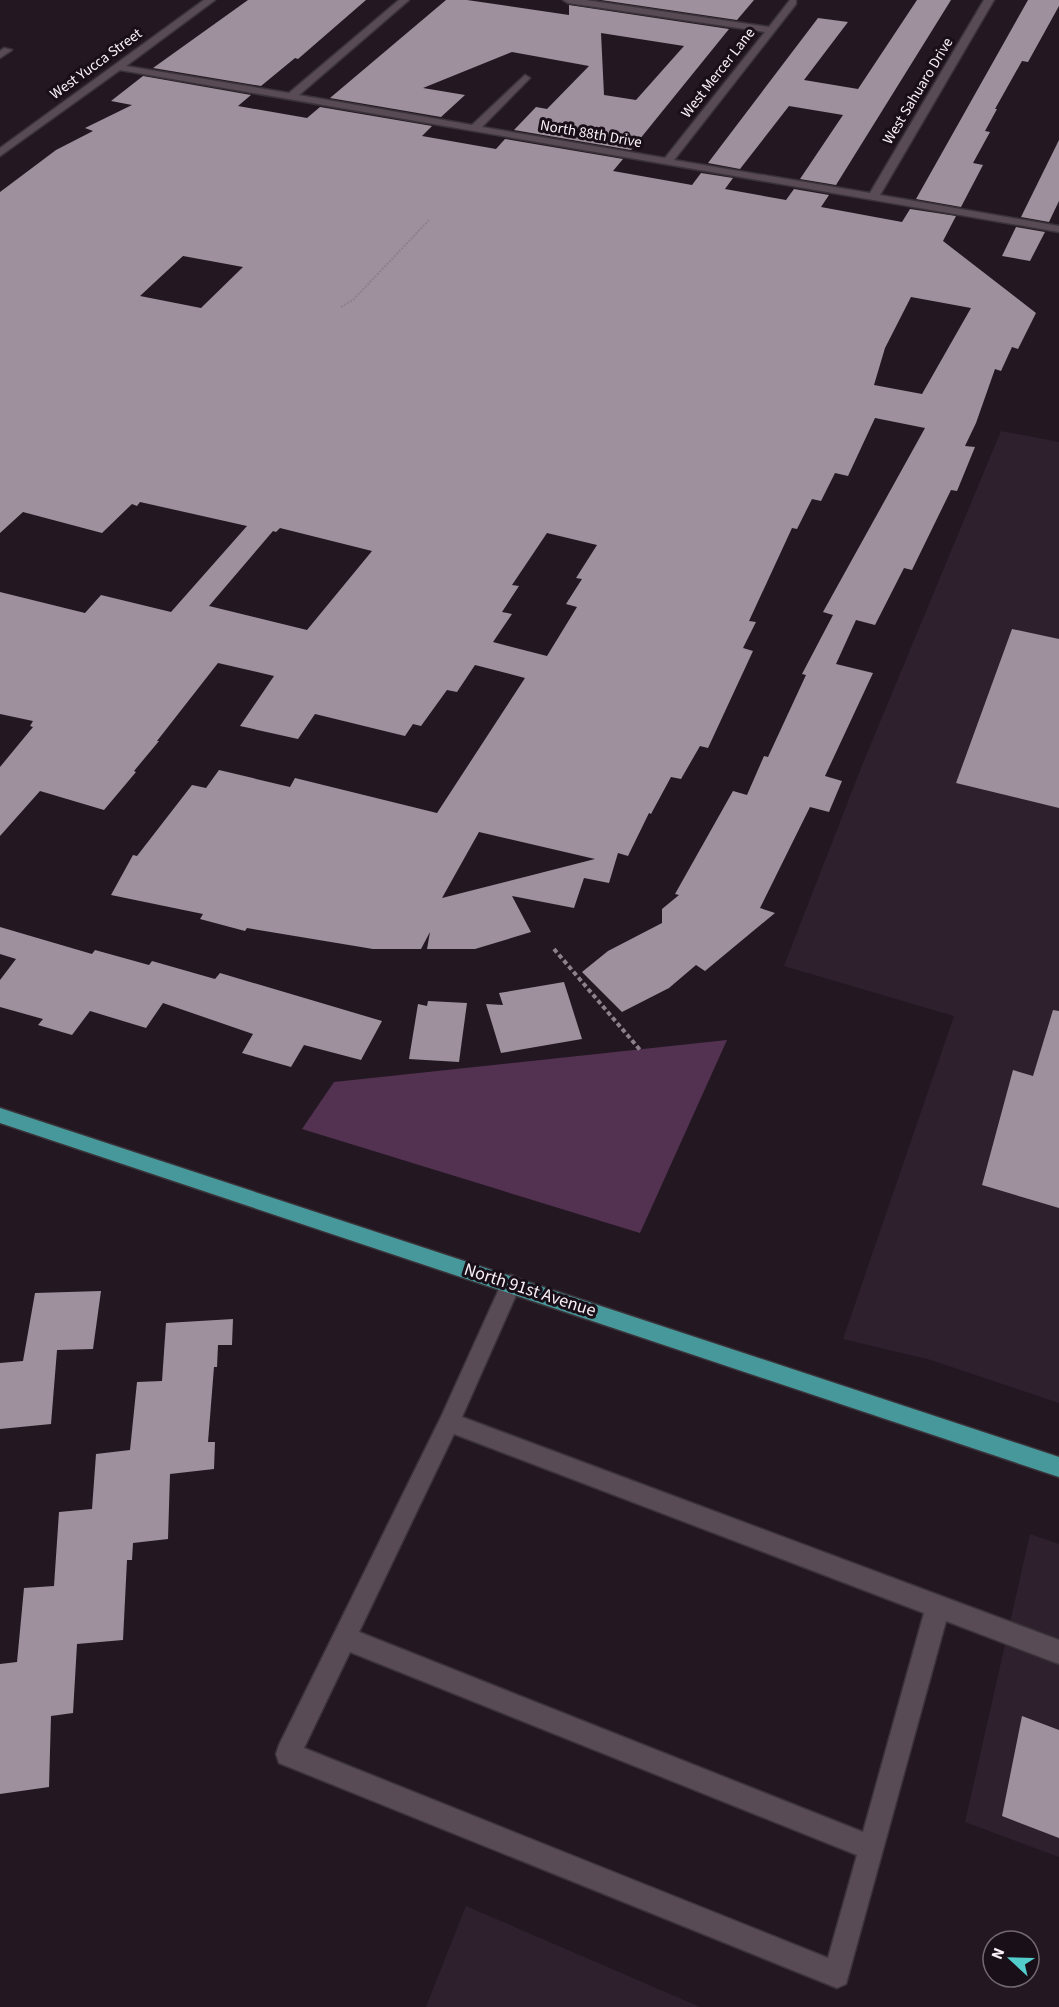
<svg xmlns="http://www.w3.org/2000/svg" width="1059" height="2007" viewBox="0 0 1059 2007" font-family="'Source Sans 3',sans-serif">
<rect width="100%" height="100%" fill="#231822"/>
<g fill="#2f202e">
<path d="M1001 431 1059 442V1403L931 1360 843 1339 954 1016 784 966 863 763Z"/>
<path d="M1030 1534 1059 1544V1857L965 1822Z"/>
<path d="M466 1906 700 2007H426Z"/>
</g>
<path fill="#533151" d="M727 1040 640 1233 302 1129 334 1082Z"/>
<g fill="#9e909d" fill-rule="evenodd">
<path d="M248 0H366L298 59 295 58 261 86 153 68Z"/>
<path d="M446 0H467L569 15V5L729 29 631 150 514 130 536 107 547 109 589 66 512 52 423 88 465 95 441 117 330 98ZM601 33 684 46 636 100 604 95Z"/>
<path d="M601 0H754L737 20Z"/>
<path d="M917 0H951L836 185 800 179 843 115 789 106 740 169 708 163 818 18 848 22 804 80 858 89Z"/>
<path d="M1028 0H1059V6L1028 62 1022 61 995 109H997L985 131 990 132 973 163 983 165 961 207 916 199Z"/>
<path d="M143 76 251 95 238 106 307 118 320 107 432 126 422 136 496 149 505 139 623 159 613 171 692 185 701 173 733 178 725 189 786 200 794 189 829 195 821 207 902 222 910 209 956 216 943 241 1036 313 1018 349 1012 347 1001 371 995 369 976 423 965 446 975 447 957 491 951 490 912 570 904 568 875 625 856 620 836 664 873 673 825 776 842 781 829 812 810 807 760 908 775 913 705 971 696 965 669 988 622 1012 582 972 608 951 662 923V909L679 895 675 894 733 791 747 795 764 756 768 757 806 675 802 674 833 615 823 612 925 428 875 418 848 476 835 473 821 501 812 499 797 529 792 528 749 621 756 622 743 648 753 651 708 748 700 746 681 779 671 777 651 814 649 813 628 856 618 853 609 883 584 878 574 908 512 896 531 932 475 949H427L430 932 421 949H373L247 928 245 931 200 919 203 914 111 895 133 855 137 856 192 785 206 788 219 770 290 787 295 778 437 813 525 678 475 665 457 692 447 690 421 726 413 724 405 736 315 714 298 739 240 726 274 676 218 663 157 741H159L134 771 136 772 104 810 40 791 0 836V767L33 727 30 726 33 721 0 714V592L85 613 101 595 171 612 247 526 140 502 137 506 132 504 102 533 23 512 0 533V192L56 150 93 131 85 128 132 105 111 101ZM183 256 243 267 201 308 140 296ZM911 297 971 308 922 394 874 385 885 348ZM280 528 372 551 307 630 209 606 273 531 276 532ZM547 533 597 545 576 578 582 579 566 604 577 607 547 656 493 642 512 614 502 612 519 586 512 585ZM479 832 595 859 442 898Z"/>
<path d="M1059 140V201L1049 222 1021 217Z"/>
<path d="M1016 227 1045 232 1030 261 1002 256Z"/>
<path d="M1012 629 1059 639V808L956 783Z"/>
<path d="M0 927 92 954 95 950 149 965 152 961 215 979 220 973 382 1021 361 1060 304 1045 291 1067 242 1053 253 1034 163 1003 146 1028 90 1011 72 1035 38 1025 43 1019 0 1007V980L16 959 0 954Z"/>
<path d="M564 982 582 1039 501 1053 486 1004 503 1005 499 993Z"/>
<path d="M428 1001 467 1003 459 1062 409 1059 418 1004 427 1006Z"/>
<path d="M1053 1010 1059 1011V1208L982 1185 1013 1070 1033 1076Z"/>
<path d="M101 1291 93 1349 57 1350 51 1424 0 1429V1363L23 1361 35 1293Z"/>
<path d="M233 1319 232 1345H218L217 1367H214L208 1442H215L214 1469 170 1474 168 1539 133 1543 132 1560H127L123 1640 77 1644 73 1713 51 1716 49 1787 0 1794V1664L17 1662 24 1588 54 1586 59 1512 92 1509 96 1454 130 1450 137 1382 162 1381 166 1323Z"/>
<path d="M1022 1716 1059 1730V1838L1002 1816Z"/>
</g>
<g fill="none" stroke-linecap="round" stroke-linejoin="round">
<g stroke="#3b333a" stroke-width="3">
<g id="minor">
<path d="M204 0H215L126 66 289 93 399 0H409L299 95 472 125 525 75 530 78 528 80 482 127 665 158 765 32 568 3 563 0H586L769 27 790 0H796V4L674 160 870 193 984 0H994L880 195 1059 226V232L120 70 0 156V148Z"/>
<path d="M4 48 12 50 0 58V51Z"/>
<path d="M511 1275 518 1278 521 1284 462 1417 1059 1640V1664L946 1621 846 1984 837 1988 279 1763 276 1754 279 1745 441 1417 504 1278ZM454 1434 924 1613 863 1832 359 1632ZM350 1652 857 1855 828 1958 304 1748Z"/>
</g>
</g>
<g stroke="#3b333a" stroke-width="3">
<path id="major" d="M0 1108 1059 1457V1477L0 1123Z"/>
</g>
<path stroke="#8b828a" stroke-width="2" stroke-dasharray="2 1.5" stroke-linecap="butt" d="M341 307 353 300 429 220"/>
<path stroke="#8b828a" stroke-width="4" stroke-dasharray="4.5 3" stroke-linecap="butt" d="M554 949 641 1051"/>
<use href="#minor" fill="#584b56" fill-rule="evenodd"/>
<use href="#major" fill="#47989b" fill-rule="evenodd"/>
</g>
<g text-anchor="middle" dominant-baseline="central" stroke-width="6" stroke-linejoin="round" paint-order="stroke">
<g font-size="15" fill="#f8f0f7" stroke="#190f18">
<text transform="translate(96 64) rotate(-36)">West Yucca Street</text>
<text transform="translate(718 73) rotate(-52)">West Mercer Lane</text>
<text transform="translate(918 91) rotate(-59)">West Sahuaro Drive</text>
<text transform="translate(591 134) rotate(10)">North 88th Drive</text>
</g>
<g font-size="18" fill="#f8f0f7" stroke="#190f18">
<text transform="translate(530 1290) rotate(18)">North 91st Avenue</text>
</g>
</g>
<g transform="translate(1011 1959) rotate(292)"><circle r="28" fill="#190f18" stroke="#726971" stroke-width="1.5"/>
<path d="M0-4.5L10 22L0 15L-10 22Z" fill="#53cdcb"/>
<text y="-9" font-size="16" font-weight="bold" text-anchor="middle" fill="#f8f0f7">N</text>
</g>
</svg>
